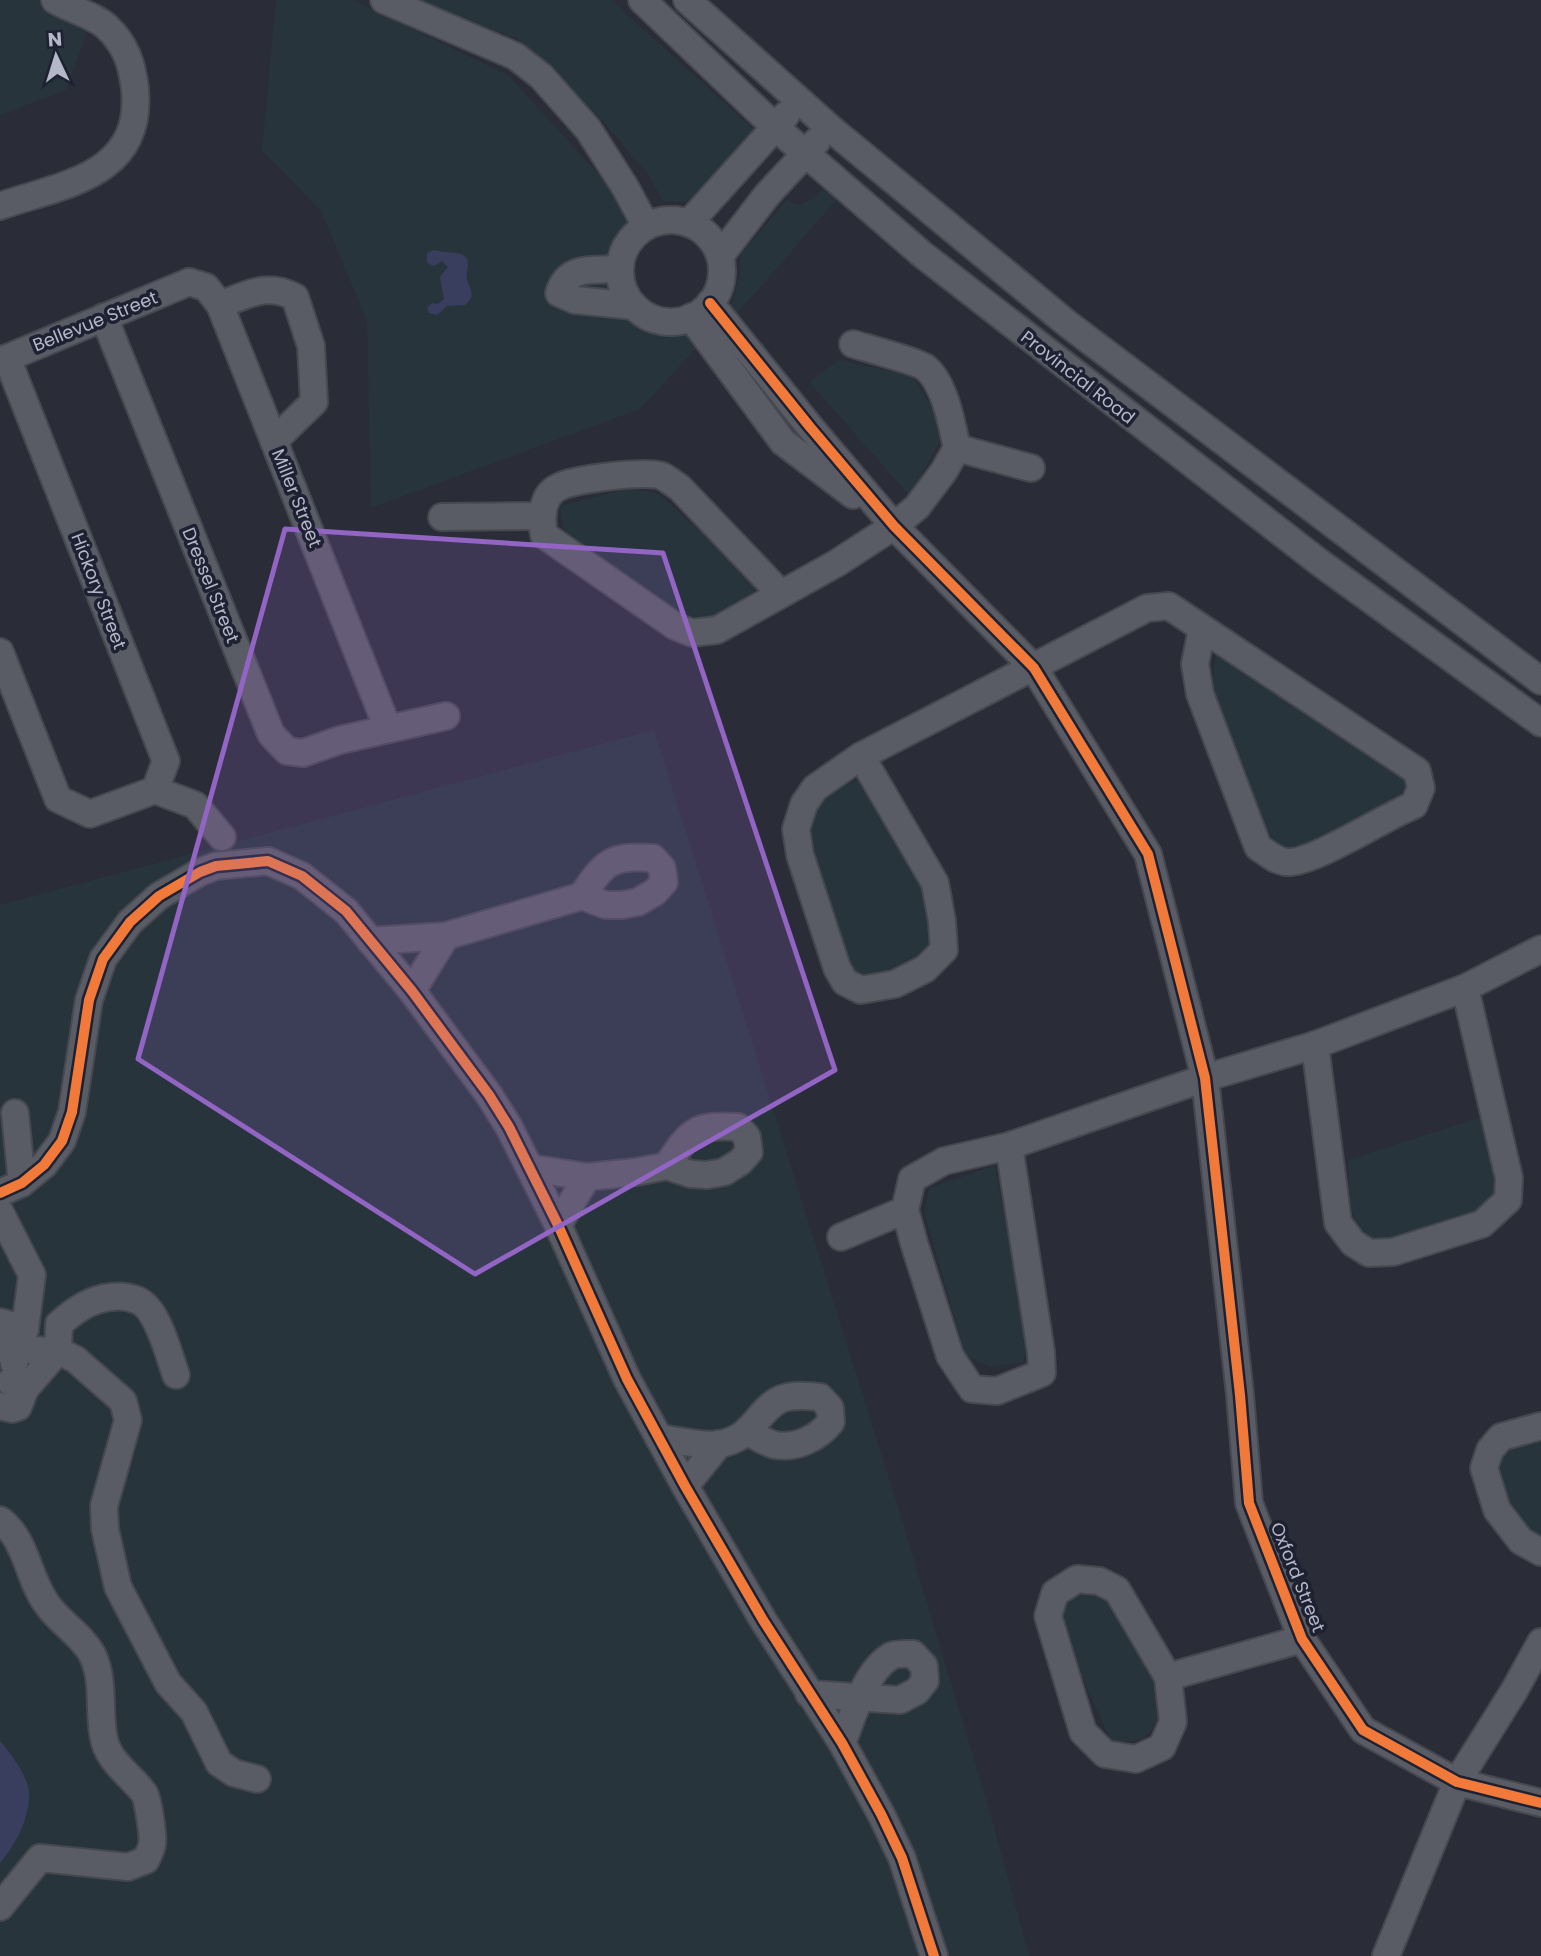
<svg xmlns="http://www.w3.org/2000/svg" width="1541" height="1956" viewBox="0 0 1541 1956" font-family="Poppins,sans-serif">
<rect width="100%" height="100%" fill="#2a2c37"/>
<g fill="#27343c">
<path d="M0 0H40L88 30 66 90 0 115Z"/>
<path d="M276 0H353L508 75 614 191 633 222 620 235 613 254 615 281 624 311 656 336H694L702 342 640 409 371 508 367 321 321 211 262 151Z"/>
<path d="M415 0H611L758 133 687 202 663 201 647 173 598 116 544 69 516 38Z"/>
<path d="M823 189 837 199 736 315 731 305 740 275V255L787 199 797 205 811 200Z"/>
<path d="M839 360 913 376 935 413 941 439 910 496 809 382Z"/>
<path d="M630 488 659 494 760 586 719 619 677 618 564 534 560 506Z"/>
<path d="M1216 654 1406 772 1410 792 1300 851 1274 843 1210 695Z"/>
<path d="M654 730 897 1504 991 1816 1029 1956H0V905Z"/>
<path d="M858 779 927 887 937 944 897 978H859L841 965 807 835 822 798Z"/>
<path d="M1485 1116 1500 1173 1498 1191 1482 1211 1390 1244 1368 1242C1347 1219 1350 1189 1348 1160Z"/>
<path d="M995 1165 1028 1343 1023 1362 990 1367 965 1355 924 1212 929 1188Z"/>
<path d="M1541 1440V1542C1519 1531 1475 1465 1508 1446 1516 1442 1532 1442 1541 1440Z"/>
<path d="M1091 1590 1110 1600 1153 1675 1161 1715C1145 1742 1143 1742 1111 1741L1057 1621 1062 1603Z"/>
</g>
<g fill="#393e5e">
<path d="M434 250C445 254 457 250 466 257 471 265 465 271 467 280 471 292 476 295 465 305L447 306 437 315 429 313 427 308 432 303 438 304 444 299 440 277 448 267 442 261 434 266 427 263V253Z"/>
<path d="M0 1741C11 1754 28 1776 29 1793 30 1818 15 1845 0 1863Z"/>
</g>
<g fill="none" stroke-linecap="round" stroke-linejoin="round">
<g stroke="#464850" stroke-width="30">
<g id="minor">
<path d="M384 0 515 56 541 76 588 129 625 187 646 226"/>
<path d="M642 0 775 127 923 255 1319 562 1541 723"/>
<path d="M687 0 830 128 1069 325 1541 681"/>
<path d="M0 206C64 184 143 176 135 89 132 64 126 45 107 27 94 15 71 10 55 0"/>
<circle cx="671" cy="271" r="51"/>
<path d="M689 223 786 115"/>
<path d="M720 256 767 195 817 141"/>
<path d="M620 269C594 271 568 264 559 293L575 300 634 306"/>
<path d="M189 282 206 287 220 305 388 729"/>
<path d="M710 303 810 427 894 526 1034 668 1148 854 1205 1078 1240 1395 1249 1503 1302 1639 1363 1730 1457 1782 1541 1803"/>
<path d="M220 305C247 295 266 282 295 297L311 346 314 402 274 441"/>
<path d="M104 317 271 734 287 751 303 753 340 740 446 716"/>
<path d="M691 317 783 442 853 495"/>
<path d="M0 361 189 282"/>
<path d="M957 448 1031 468"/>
<path d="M442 517 541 516"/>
<path d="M781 594 680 488C674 484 668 479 662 476 647 470 574 479 559 487 541 495 541 519 544 535L675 626 692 633 717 630 837 563 894 526 917 507 944 471 957 448C952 425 945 384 926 368 919 362 866 348 853 344"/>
<path d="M0 652 58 799 90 814 155 790 166 761 7 358"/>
<path d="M861 756 935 883 942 921 944 950 925 969 895 984 861 990 845 982 837 968 800 855 796 829 804 804 815 788 861 756 1147 608 1169 606 1417 771 1421 788 1414 805C1384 817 1311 865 1286 862 1276 861 1267 853 1258 847L1200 694 1195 664 1202 629"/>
<path d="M155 790 195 805 222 837"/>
<path d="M446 936 582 896 606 905H622L638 902 655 892 664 882 662 868 653 858C610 855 605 862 582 896"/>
<path d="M370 941 446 936 412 991"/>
<path d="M1315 1045 1338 1223 1353 1243 1369 1253 1393 1252 1482 1224 1508 1200 1509 1178 1465 988"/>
<path d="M15 1113 22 1183"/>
<path d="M1009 1146 1041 1352 1042 1373 997 1391 972 1389 950 1356 914 1243 905 1210 912 1179 944 1161 1009 1146 1205 1078 1315 1045 1465 988 1541 949"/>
<path d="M530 1168 587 1177 636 1172 667 1166 691 1174 707 1175 724 1172 740 1162 749 1152 747 1137 738 1127C695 1124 690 1131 667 1166"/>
<path d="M0 1193 22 1183 44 1165 62 1141 72 1112 89 1000 103 959 130 922 159 896 200 872 216 866 268 861 302 876 346 911 412 991 489 1095 509 1127 558 1225 627 1379 685 1486 763 1620 842 1743 881 1814 902 1858 934 1956"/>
<path d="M0 1212 32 1275 25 1329 14 1363"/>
<path d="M558 1225 587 1177"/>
<path d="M841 1237 905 1210"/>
<path d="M0 1322 25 1329"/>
<path d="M0 1349 58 1351 75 1359 123 1401 128 1420 104 1506 105 1529 118 1587 168 1683 194 1712 219 1763 234 1773 257 1779"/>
<path d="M10 1382 25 1389 58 1351 59 1324C74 1311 90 1299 111 1297 119 1296 129 1297 137 1300 158 1308 169 1356 176 1375"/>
<path d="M0 1406 12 1409 18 1407 25 1389"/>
<path d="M1541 1426 1501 1437 1490 1450 1484 1468 1497 1510 1521 1541 1541 1552"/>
<path d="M659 1438C674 1440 707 1447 720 1444 754 1438 758 1409 781 1399 793 1394 808 1396 820 1397L830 1408 831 1422C818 1438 796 1449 775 1445 766 1443 756 1436 748 1432"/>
<path d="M685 1486 719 1444"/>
<path d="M0 1520C28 1541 27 1579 49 1607 61 1623 82 1636 92 1654 106 1682 97 1715 105 1743 111 1763 132 1777 144 1793 148 1799 154 1838 152 1845 151 1850 148 1855 146 1860L128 1867 40 1858 0 1907"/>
<path d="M1077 1579 1099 1581 1117 1590 1168 1677 1173 1722 1162 1747 1136 1759 1105 1754 1083 1732 1048 1616 1055 1593Z"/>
<path d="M1168 1677 1302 1639"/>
<path d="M809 1694 900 1700 917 1691 925 1681 924 1666 913 1654C906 1654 897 1653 891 1656 865 1671 853 1717 842 1743"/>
<path d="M1386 1956 1457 1782 1514 1691 1541 1642"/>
</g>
</g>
<use href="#minor" stroke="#5a5c65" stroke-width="26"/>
<g stroke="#1e2131" stroke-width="15">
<g id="cycleway">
<path d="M710 303 810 427 894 526 1034 668 1148 854 1205 1078 1240 1395 1249 1503 1302 1639 1363 1730 1457 1782 1541 1803"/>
<path d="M0 1193 22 1183 44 1165 62 1141 72 1112 89 1000 103 959 130 922 159 896 200 872 216 866 268 861 302 876 346 911 412 991 489 1095 509 1127 558 1225 627 1379 685 1486 763 1620 842 1743 881 1814 902 1858 934 1956"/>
</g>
</g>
<use href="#cycleway" stroke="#f17a3a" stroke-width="10"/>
</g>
<path fill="#9264c3" fill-opacity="0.2" stroke="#9264c3" stroke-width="5" stroke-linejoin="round" d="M285 529 663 553 835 1070 475 1274 138 1059Z"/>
<g text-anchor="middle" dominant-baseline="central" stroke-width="7" stroke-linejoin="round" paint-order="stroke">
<g font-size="18" fill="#b5b7c8" stroke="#1e2131">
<text transform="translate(95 321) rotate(-22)">Bellevue Street</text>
<text transform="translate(1078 377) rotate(38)">Provincial Road</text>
<text transform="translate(297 498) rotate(68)">Miller Street</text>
<text transform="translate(211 585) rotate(68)">Dressel Street</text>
<text transform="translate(99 591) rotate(69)">Hickory Street</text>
<text transform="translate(1298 1577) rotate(68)">Oxford Street</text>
</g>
</g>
<g transform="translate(56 56) rotate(356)" stroke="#1e2131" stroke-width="5" paint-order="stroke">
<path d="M0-5L12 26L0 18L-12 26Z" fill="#b5b7c8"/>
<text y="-10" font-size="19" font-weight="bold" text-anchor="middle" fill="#b5b7c8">N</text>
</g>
</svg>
